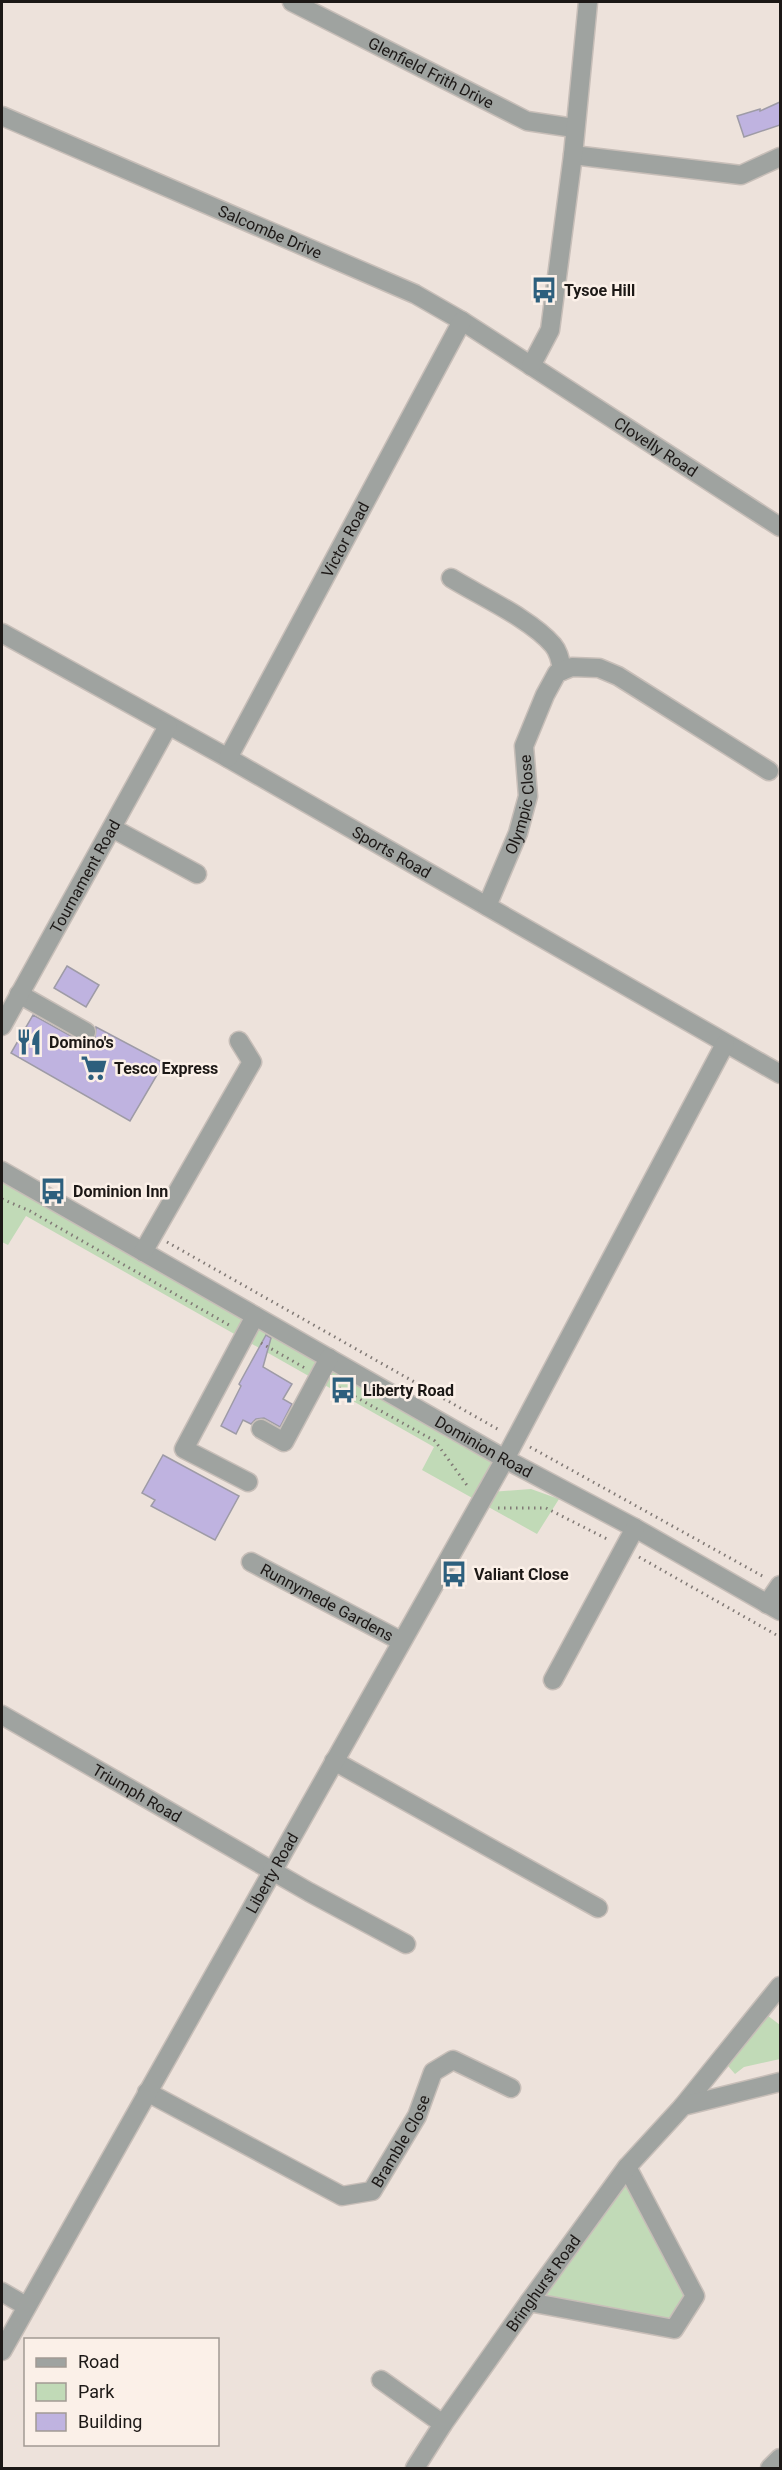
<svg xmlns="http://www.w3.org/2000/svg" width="782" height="2470" viewBox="0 0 782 2470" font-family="Roboto,sans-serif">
<rect width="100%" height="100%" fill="#ede2db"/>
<g fill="#c1dab7">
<path d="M2 1171 505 1459 491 1492 531 1489 559 1499 537 1534 422 1470 434 1447 26 1216 8 1245 2 1242Z"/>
<path d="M767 2015 780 2025V2059L744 2067 735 2074 728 2066 727 2059Z"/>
<path d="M627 2167 695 2296 674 2329 529 2302Z"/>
</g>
<g fill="#bfb3e0" stroke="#9e9ba6" stroke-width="1.5">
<path d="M780 102V125L744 137 737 116 760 109V111Z"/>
<path d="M67 966 99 985 86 1007 54 988Z"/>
<path d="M33 1015 85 1044 95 1038 96 1027 164 1063 130 1121 11 1053Z"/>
<path d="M266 1335 271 1338 263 1367 292 1384 283 1399 292 1404 280 1427 264 1418 256 1419 251 1424 243 1420 236 1434 221 1426 241 1386 239 1384Z"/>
<path d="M163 1455 239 1496 215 1540 151 1506 155 1500 142 1493Z"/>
</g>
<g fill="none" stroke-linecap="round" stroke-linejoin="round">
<g stroke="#c7beb8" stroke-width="21">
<g id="minor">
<path id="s1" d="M292 2 527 121 574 128"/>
<path id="s2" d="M2 116 415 294 462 321 780 527"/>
<path d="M573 155 741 175 780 157"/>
<path d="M531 366 550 330 573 155 588 2"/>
<path d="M451 578C480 596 531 619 553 645 559 652 561 662 562 671"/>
<path id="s3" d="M2 633 228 758 780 1074"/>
<path id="s4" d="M228 758 462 321"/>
<path d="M112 828 197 874"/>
<path id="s5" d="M487 906 518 833 528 796 524 746 545 695 557 673 572 667 599 668 618 676 769 771"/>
<path d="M19 994 86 1032"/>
<path id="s6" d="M2 1026 168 726"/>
<path id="s7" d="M2 1171 505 1459 635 1528 780 1611"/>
<path d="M143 1252 252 1062 239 1041"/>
<path d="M261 1429 284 1442 329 1358"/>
<path d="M248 1482 184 1449 255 1316"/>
<path id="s8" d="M251 1562 401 1641"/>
<path d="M767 1604 780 1585"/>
<path d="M553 1680 635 1528"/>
<path id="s9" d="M2 1715 309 1892 406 1944"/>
<path d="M334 1761 598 1908"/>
<path id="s10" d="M147 2092 342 2196 372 2191 417 2116 433 2072 453 2060 511 2088"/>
<path d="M683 2106 780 1986"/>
<path d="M2 2292 26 2306"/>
<path d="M529 2302 674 2329 695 2296 627 2167"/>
<path id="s11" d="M2 2351 505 1459 725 1044"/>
<path d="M381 2380 443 2424"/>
<path id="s12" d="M415 2468 443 2424 529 2302 627 2167 683 2106 780 2082"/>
<path d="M770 2468 780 2458"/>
</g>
</g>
<g stroke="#807975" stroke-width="3" stroke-dasharray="1.5 4.5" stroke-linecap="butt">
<path d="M2 1199 30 1211 229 1325"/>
<path d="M167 1242 501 1431"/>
<path d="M261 1343 305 1368"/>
<path d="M334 1385 435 1441 469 1488"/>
<path d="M530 1447 766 1578"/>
<path d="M498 1508H546L609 1540"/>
<path d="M639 1557 780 1637"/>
</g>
<use href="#minor" stroke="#9fa3a0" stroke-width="18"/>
</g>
<defs>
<g id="bus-bare" transform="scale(2.07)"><path d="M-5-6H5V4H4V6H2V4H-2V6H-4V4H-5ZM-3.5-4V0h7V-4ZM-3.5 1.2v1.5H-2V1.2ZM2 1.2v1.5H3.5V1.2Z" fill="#2d5f7d" stroke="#fbf0e8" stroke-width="2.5" paint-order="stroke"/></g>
<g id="restaurant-bare" transform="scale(2.07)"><path d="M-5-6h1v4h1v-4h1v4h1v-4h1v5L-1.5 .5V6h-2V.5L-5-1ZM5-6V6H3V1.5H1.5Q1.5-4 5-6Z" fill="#2d5f7d" stroke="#fbf0e8" stroke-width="2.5" paint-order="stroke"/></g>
<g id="supermarket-bare" transform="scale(2.07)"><path d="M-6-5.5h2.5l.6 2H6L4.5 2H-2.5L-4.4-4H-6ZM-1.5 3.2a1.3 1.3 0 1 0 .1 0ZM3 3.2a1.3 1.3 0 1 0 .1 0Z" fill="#2d5f7d" stroke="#fbf0e8" stroke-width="2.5" paint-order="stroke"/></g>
</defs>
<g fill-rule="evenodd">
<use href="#bus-bare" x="544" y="290"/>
<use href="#restaurant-bare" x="29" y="1042"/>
<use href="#supermarket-bare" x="94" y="1068"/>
<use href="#bus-bare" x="53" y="1191"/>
<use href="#bus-bare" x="343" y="1390"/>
<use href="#bus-bare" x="454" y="1574"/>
</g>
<g text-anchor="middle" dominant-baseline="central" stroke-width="5" stroke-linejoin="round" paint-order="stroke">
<g font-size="16" fill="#1c1816" stroke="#fbf0e8">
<text stroke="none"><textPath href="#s1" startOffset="156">Glenfield Frith Drive</textPath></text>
<text stroke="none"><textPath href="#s2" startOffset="292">Salcombe Drive</textPath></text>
<text stroke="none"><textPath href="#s2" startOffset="735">Clovelly Road</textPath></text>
<text stroke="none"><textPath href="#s4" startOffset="248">Victor Road</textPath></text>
<text stroke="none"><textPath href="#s5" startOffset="108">Olympic Close</textPath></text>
<text stroke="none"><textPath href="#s3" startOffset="447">Sports Road</textPath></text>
<text stroke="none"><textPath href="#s6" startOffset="171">Tournament Road</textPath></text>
<text stroke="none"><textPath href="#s7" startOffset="555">Dominion Road</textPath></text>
<text stroke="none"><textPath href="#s8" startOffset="86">Runnymede Gardens</textPath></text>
<text stroke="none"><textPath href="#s9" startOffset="156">Triumph Road</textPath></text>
<text stroke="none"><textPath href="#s11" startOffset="549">Liberty Road</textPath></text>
<text stroke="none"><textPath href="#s10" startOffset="309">Bramble Close</textPath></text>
<text stroke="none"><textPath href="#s12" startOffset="225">Bringhurst Road</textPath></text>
</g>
<g font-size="16" font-weight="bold" fill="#1c1816" stroke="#fbf0e8" text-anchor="start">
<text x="564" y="290">Tysoe Hill</text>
<text x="49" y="1042">Domino's</text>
<text x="114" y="1068">Tesco Express</text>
<text x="73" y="1191">Dominion Inn</text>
<text x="363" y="1390">Liberty Road</text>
<text x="474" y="1574">Valiant Close</text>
</g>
</g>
<rect width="782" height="2470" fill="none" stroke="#1c1816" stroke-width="6"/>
<rect x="24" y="2338" width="195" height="108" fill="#fbf0e8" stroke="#a29a94" stroke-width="1.5"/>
<rect x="36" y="2358" width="30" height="9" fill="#9fa3a0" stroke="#a29a94" stroke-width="1.5"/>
<text x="78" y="2368" font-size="18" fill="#1c1816">Road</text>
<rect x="36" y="2383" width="30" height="18" fill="#c1dab7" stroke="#a29a94" stroke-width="1.5"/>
<text x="78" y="2398" font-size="18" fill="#1c1816">Park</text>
<rect x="36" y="2413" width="30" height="18" fill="#bfb3e0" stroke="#a29a94" stroke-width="1.5"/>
<text x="78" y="2428" font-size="18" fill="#1c1816">Building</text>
</svg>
